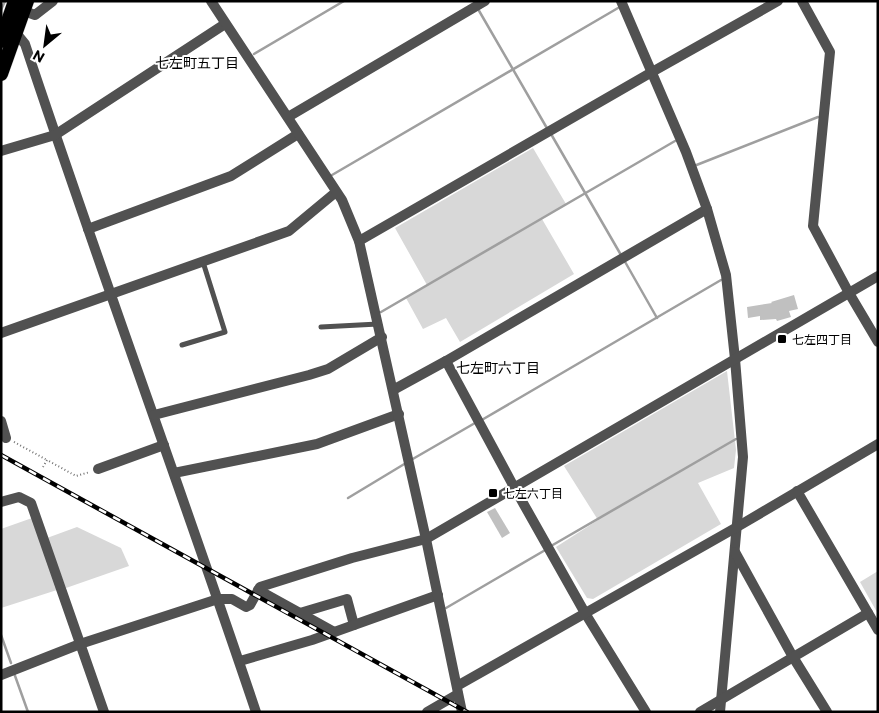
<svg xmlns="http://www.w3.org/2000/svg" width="879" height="713" viewBox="0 0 879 713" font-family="Commissioner,'Noto Sans JP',sans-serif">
<rect width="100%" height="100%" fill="#fff"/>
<g fill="#d8d8d8">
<path d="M533 148 566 204 542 219 574 274 460 342 446 318 423 329 406 298 427 285 395 228Z"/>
<path d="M727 371 736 450 734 468 698 483 721 524 593 599 587 598 556 547 598 520 564 466Z"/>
<path d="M32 518 57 590 1 608V529Z"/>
<path d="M77 527 121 548 129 566 66 588 47 538Z"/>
<path d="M878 571V614L860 582Z"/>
</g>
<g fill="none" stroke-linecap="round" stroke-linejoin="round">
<g stroke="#9f9f9f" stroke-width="2.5">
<path d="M478 9 548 130"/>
<path d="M1 10 5 1"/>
<path d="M254 54 344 1"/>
<path d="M551 134 621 255"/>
<path d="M694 166 818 117"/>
<path d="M332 175 618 8"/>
<path d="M624 260 657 318"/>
<path d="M381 312 675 141"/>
<path d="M480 421 721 280"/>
<path d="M411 460 475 423"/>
<path d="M348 498 406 463"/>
<path d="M551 546 736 439"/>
<path d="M446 608 547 549"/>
<path d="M1 635 11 663"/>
<path d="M14 673 28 712"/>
</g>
</g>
<g fill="#c0c0c0">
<path d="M794 295 798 309 789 311 791 317 777 321 776 319 760 320V316L748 318 747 307 772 303 771 302Z"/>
<path d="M495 508 510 533 502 538 487 512Z"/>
</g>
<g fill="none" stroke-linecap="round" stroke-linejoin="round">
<g stroke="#dbdbdb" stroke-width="15">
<g id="trunk">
<path d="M1 41 15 1"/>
<path d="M1 74 27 1"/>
</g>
</g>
<g stroke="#737373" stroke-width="2" stroke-dasharray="1 2.5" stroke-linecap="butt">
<path d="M14 442 47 460"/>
<path d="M43 467 47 460 76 476 90 472"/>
</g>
<g stroke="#515151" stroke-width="5">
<path d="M321 327 378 324"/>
<path d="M182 345 225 332 203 262"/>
</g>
<g stroke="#515151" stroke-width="10">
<path d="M621 1 686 152 707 209 726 275 735 359 743 457 720 712"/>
<path d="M802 1 830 52 813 226 849 293 878 342"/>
<path d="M24 11 35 15 53 1"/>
<path d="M16 33 25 44C99 267 181 489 256 712"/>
<path d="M288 117 485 1"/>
<path d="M1 151 55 135 225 24"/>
<path d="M88 229 231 176 298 134"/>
<path d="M359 241 652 72 778 1"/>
<path d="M1 333 289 231 336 192"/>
<path d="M446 361 514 487 585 613 646 712"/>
<path d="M393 390 446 361 707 209"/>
<path d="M154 415 309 375 328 369 382 337"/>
<path d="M1 421 6 438"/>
<path d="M98 469 164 445"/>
<path d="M174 473 317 444 399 414"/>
<path d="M797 491 878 630"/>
<path d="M1 502 19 497 31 503 104 712"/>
<path d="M735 552 793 657 827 712"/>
<path d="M258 590 334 632"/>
<path d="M300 613 347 599 354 625"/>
<path d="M240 661 312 640 438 595"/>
<path d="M1 675 80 644 218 599H232L246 607 250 605 260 587 352 558 426 539 878 276"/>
<path d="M457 686 737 527 878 444"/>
<path d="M427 712 458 694"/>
<path d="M700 712 868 613"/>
</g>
<path stroke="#515151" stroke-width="10" d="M211 1 342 200 359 241 426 539 462 712"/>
<use href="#trunk" stroke="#000" stroke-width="14"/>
<g stroke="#000" stroke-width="4.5">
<path id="rail" d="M1 455 467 712"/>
</g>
<use href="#rail" stroke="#fff" stroke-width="2.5" stroke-dasharray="8" stroke-linecap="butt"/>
</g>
<g fill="#000" stroke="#fff" stroke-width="2">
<rect x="777" y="334" width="10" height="10" rx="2.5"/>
<rect x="488" y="488" width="10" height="10" rx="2.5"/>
</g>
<g text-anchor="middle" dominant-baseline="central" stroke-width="4" stroke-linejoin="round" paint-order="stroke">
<g font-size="12" fill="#000" stroke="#fff" text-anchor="start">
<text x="792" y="339">七左四丁目</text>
<text x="503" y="493">七左六丁目</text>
</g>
<g font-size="14" fill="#000" stroke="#fff">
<text x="197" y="62">七左町五丁目</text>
<text x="498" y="367">七左町六丁目</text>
</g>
</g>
<rect width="879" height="713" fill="none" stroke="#000000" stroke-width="5"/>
<g transform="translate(45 45) rotate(209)" stroke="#ffffff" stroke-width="4" paint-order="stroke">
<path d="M0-4L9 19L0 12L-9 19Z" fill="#000000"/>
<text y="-8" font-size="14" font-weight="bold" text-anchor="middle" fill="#000000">N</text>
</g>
</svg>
